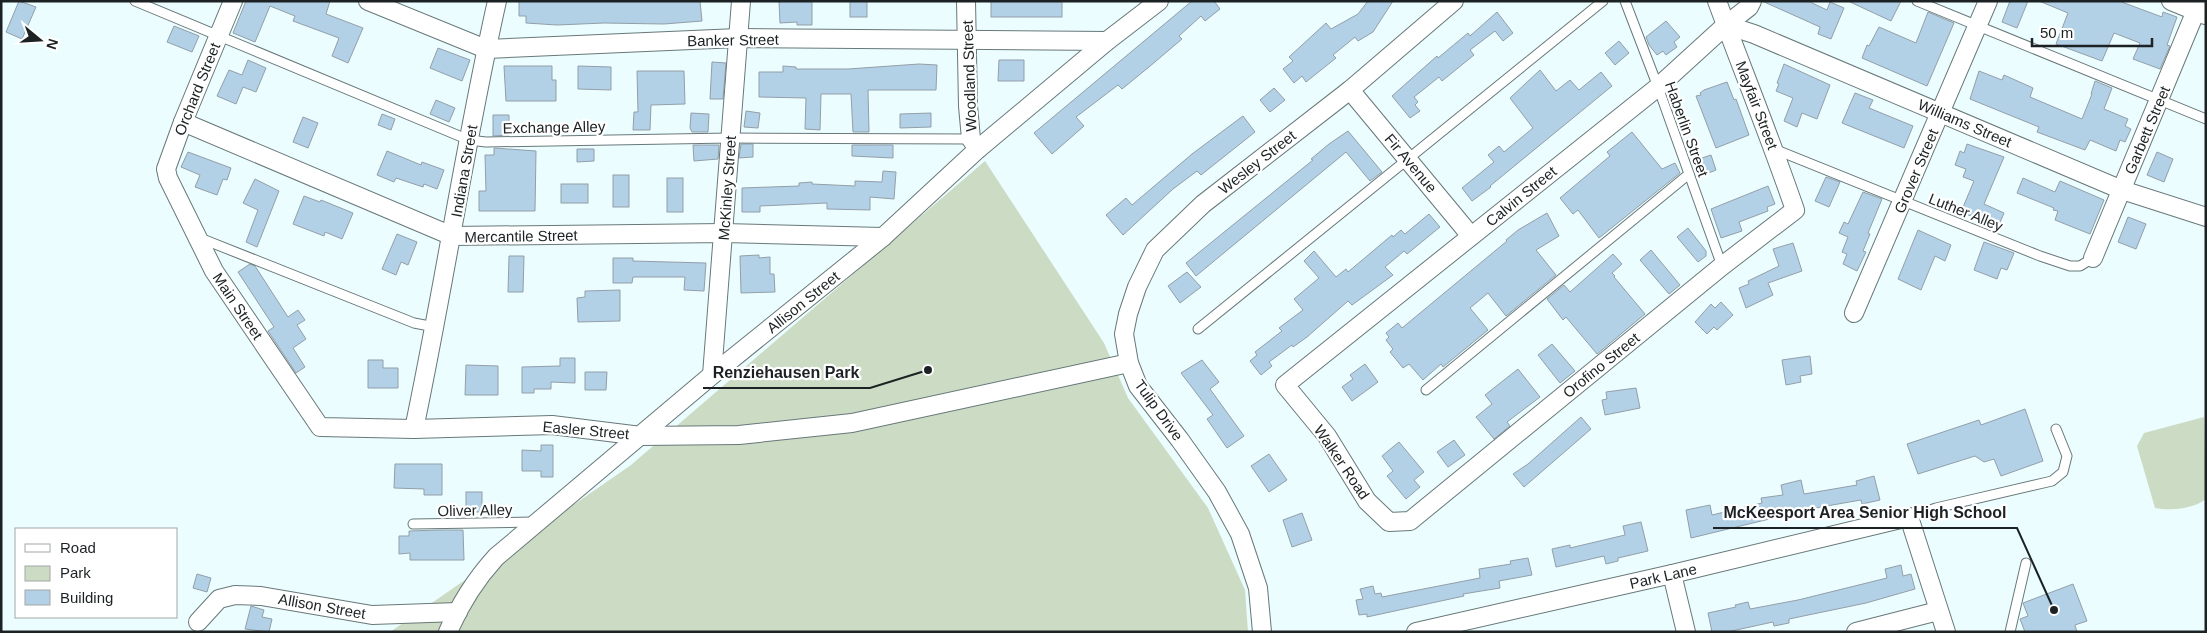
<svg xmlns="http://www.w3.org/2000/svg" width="2207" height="633" viewBox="0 0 2207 633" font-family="Arial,sans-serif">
<rect width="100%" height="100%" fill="#ebfdff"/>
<g fill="#ccdbc4">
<path d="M985 161 1104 343 1128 398 1208 508 1245 590 1248 632H390L631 465Z"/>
<path d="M2204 417 2206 499C2193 509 2170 511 2155 508L2137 446 2144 433Z"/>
</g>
<g fill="#b2d1e7" stroke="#939fa8">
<path d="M19 1 36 7 22 39 6 32Z"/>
<path d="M246 1H330L326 14 363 28 348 63 332 56 339 38 293 21 295 16 270 6 255 42 233 33Z"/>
<path d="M519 1H700L702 21 664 24 604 23 557 25 526 23V16H519Z"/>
<path d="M779 1H812V25H797V22L780 23Z"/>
<rect x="850" y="1" width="17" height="16"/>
<rect x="991" y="1" width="71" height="16"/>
<path d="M1192 1H1214L1220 9 1205 21 1201 16 1179 36 1182 39 1149 67 1122 89 1118 85 1076 117 1084 126 1052 154 1034 133Z"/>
<path d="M1368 1H1393L1373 32 1358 41 1355 37 1333 55 1336 58 1306 82 1302 76 1294 83 1283 69 1293 61 1289 57 1326 23 1331 29 1358 14Z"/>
<path d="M1762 1H1808L1827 10 1830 2 1844 8 1831 39 1818 34 1820 27Z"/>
<path d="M1848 1H1901L1891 21Z"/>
<path d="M2010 1H2028L2017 28 2002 22Z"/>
<path d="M2039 1H2119L2162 17 2163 12 2177 17 2167 45 2170 46 2160 69 2133 59 2140 43 2114 33 2102 61 2056 44 2068 13Z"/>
<path d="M1497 12 1513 33 1503 41 1495 31 1470 50 1474 55 1442 81 1439 77 1414 97 1418 102 1415 105 1420 111 1410 118 1392 96 1437 56 1438 58 1468 33 1470 36Z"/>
<path d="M1928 12 1954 23 1927 86 1862 58 1867 45 1869 46 1879 27 1916 43Z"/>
<path d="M1666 21 1680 37 1674 42 1677 47 1666 55 1663 51 1657 55 1649 45 1646 37Z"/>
<path d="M174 26 199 36 192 52 167 42Z"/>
<path d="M1619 41 1629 53 1615 65 1605 53Z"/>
<path d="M438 48 470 60 462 81 430 68Z"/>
<path d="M248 60 266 68 256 92 243 87 236 104 217 96 229 70 242 75Z"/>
<path d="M999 60H1024V81H998Z"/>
<path d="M712 62 726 63 723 99H710Z"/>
<path d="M919 64 937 65 936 90H868L869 132H853L851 94H821L820 130 805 129 806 98 759 97V72H783V66L796 67V69H848Z"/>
<path d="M1784 64 1830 85 1817 119 1802 113 1797 127 1784 121 1793 98 1776 91 1779 84 1777 83Z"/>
<path d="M504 66H552V80H556V101H506Z"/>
<path d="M578 66 611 67V90L578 89Z"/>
<path d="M1540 70 1556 91 1570 80 1579 90 1601 72 1612 86 1490 186 1491 187 1472 201 1462 188 1494 162 1488 155 1499 146 1504 152 1533 128 1510 98Z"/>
<path d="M637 71H684L685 104 651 105 650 130H633L634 112H638Z"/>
<path d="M1979 71 2002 80 2004 75 2033 88 2030 97 2082 119 2092 94H2091L2095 81 2112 88 2104 109 2128 119 2125 126 2131 129 2125 142 2120 140 2116 151 2090 140 2085 150 2037 132 2039 127 1970 99Z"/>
<path d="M1727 82 1734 100 1736 99 1749 135 1716 148 1696 96 1701 95 1700 93 1704 90Z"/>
<path d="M1274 88 1285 100 1270 112 1260 100Z"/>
<path d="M1855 93 1873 100 1869 108 1913 126 1904 148 1842 123Z"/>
<path d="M436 100 455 108 449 122 430 114Z"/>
<path d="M746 111 760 113 758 128 744 127Z"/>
<path d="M691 113 709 114 708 132H692L690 128Z"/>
<path d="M931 113V127L900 128V114Z"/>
<path d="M382 114 395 119 391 130 378 125Z"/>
<path d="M493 115H509V135L493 136Z"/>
<path d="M1243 116 1255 132 1201 175 1197 171 1173 189 1123 235 1106 215 1126 198 1132 205 1192 154Z"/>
<path d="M303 117 318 123 308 148 293 142Z"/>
<path d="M1348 131 1382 172 1370 181 1346 152 1196 276 1186 263 1313 160 1311 159 1329 144Z"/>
<path d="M1632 132 1662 169 1675 163 1680 173 1599 238 1578 210 1573 214 1560 198 1610 156 1607 152Z"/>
<path d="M741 144H753V157L739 158Z"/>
<path d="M1967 144 2004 157 1984 204 2004 213 1998 227 1961 212 1974 181 1963 177 1966 169 1955 165 1960 151 1964 153Z"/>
<path d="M693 145H719L718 159 694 161Z"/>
<path d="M852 145H893V158L852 156Z"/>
<path d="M494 148 536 151 535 211H479V191H486L485 155H494Z"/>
<path d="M577 149H594V161L577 162Z"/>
<path d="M387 151 421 165 422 162 444 170 437 189 424 184 423 187 396 178 394 182 377 175Z"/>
<path d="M188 152 231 168 227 180 223 179 217 195 195 187 200 175 181 167Z"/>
<path d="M2157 152 2173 159 2164 182 2147 175Z"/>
<path d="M1711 155 1716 170 1699 177 1693 161Z"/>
<path d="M883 171 896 172 894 199 870 197V210L827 209V203L760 206V212H742V188L799 186V183L812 182V184L855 186V181L882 182Z"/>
<rect x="613" y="175" width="16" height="32"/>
<path d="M1826 177 1840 182 1829 207 1815 201Z"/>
<rect x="667" y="178" width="16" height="34"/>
<path d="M2023 178 2055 192 2060 181 2104 200 2090 234 2055 220 2058 211 2053 210 2054 208 2017 193Z"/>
<path d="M255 179 279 191 257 247 246 242 258 210 243 203Z"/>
<rect x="561" y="184" width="27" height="19"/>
<path d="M1768 186 1775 204 1767 207 1768 211 1739 222 1742 231 1721 238 1711 209Z"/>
<path d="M1863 192 1882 199 1868 233 1870 234 1863 251 1866 252 1857 271 1843 264 1847 254 1842 252 1848 237 1839 233 1844 222 1848 224Z"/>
<path d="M304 196 320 202 321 200 353 213 342 239 325 232 324 236 293 224Z"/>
<path d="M1547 213 1559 236 1536 250 1556 275 1506 316 1488 293 1470 308 1488 330 1443 367 1441 364 1423 380 1409 364 1403 368 1390 352 1393 349 1386 340 1389 337 1386 333 1398 323 1402 328 1507 241 1506 240 1518 230Z"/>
<path d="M1429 214 1440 227 1407 254 1404 251 1385 267 1393 275 1352 305 1348 301 1307 337 1293 347 1292 345 1269 362 1272 366 1261 375 1250 361 1257 355 1255 352 1282 331 1279 328 1303 310 1294 299 1319 278 1304 261 1314 251 1336 277 1346 269 1348 272 1392 235 1393 237 1401 230 1405 234Z"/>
<path d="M2128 217 2146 224 2136 249 2118 242Z"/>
<path d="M1688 228 1706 251V256L1698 262 1677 237Z"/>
<path d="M1918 230 1951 245 1945 261 1935 256 1921 290 1898 279Z"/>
<path d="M397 234 417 242 408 265 401 262 396 275 382 269Z"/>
<path d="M1984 242 2014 253 2007 270 2001 268 1997 279 1974 270Z"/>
<path d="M1793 243 1802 271 1768 283 1773 295 1746 308 1739 288 1749 284 1748 281 1779 266 1773 249Z"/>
<path d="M1651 250 1680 285 1669 294 1640 260Z"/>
<path d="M1613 254 1622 264 1612 273 1615 276 1614 277 1645 314 1597 354 1566 317 1563 320 1547 299 1564 285 1570 292Z"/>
<path d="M759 255V258L770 257V274H774L775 292 741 293 740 256Z"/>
<path d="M509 256H524L523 292H508Z"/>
<path d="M613 258H633V261L706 263 704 291 684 290 685 277H633L632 283H613Z"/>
<path d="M250 264 255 266 288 317 298 310 305 320 297 325 306 339 293 348 305 367 296 373 268 331 274 327 238 272Z"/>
<path d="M1187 272 1201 287 1180 303 1168 286Z"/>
<path d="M620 290V321L578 322 577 298 585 297V291Z"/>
<path d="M1721 302 1733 315 1717 330 1714 327 1707 334 1695 322 1711 304 1715 308Z"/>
<path d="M1552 344 1575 371 1560 383 1538 355Z"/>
<path d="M1810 356 1812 374 1800 376 1801 382 1786 385 1782 360Z"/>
<path d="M560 358H575V383L551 382V389H534V393H522V367L560 366Z"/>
<path d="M368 360H383V368H398V388H368Z"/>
<path d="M1202 360 1219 382 1210 389 1244 436 1227 448 1207 419 1213 415 1181 373Z"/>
<path d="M1365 364 1378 382 1352 401 1342 387 1353 379 1350 375Z"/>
<path d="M466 365 498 366V395H465Z"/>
<path d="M1518 369 1540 397 1507 422 1510 426 1494 439 1476 417 1492 404 1485 395Z"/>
<path d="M585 372H607L606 390H585Z"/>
<path d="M1636 388 1640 408 1605 415 1602 400 1607 399 1606 392Z"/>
<path d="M2025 409 2043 461 2001 476 1994 459 1984 462 1975 456 1918 474 1907 444 1979 420 1981 425Z"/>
<path d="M1581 417 1591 429 1524 487 1513 474 1528 464Z"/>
<path d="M1454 440 1465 455 1448 467 1437 452Z"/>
<path d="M1399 442 1424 472 1414 480 1420 487 1406 499 1387 476 1393 471 1382 456Z"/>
<path d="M541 445H553V477H541V471H522V450L541 451Z"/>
<path d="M1269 454 1287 480 1269 492 1251 466Z"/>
<path d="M395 464H442V495H424V489L394 488Z"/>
<path d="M1874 476 1880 500 1862 504 1861 500 1815 508 1691 538 1686 510 1710 505 1712 515 1762 503 1761 498 1783 495 1781 485 1801 480 1804 494 1857 485 1856 481Z"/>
<rect x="466" y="492" width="16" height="20"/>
<path d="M1302 513 1312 540 1292 547 1283 520Z"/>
<path d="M1641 522 1648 551 1618 558V561L1606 564 1604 556 1556 567 1552 549 1570 545V548L1625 535 1623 526Z"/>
<path d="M440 530H463L464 560H410V553L399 554V536H409V531Z"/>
<path d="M1528 558 1532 575 1499 581 1500 588 1463 594 1464 596 1367 617V614L1359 615 1356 600 1363 599 1360 589 1373 586 1375 594 1381 593 1382 597 1480 578 1479 569 1511 564 1510 561Z"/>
<path d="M1901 565 1903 576 1911 574 1915 589 1866 603 1789 619V623L1774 626 1773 622 1727 632H1712L1708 613 1736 607 1735 605 1748 602 1750 609 1798 600 1887 578 1885 569Z"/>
<path d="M197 574 211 578 207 592 193 588Z"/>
<path d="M2073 584 2087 621 2075 625 2077 632H2025L2020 619 2028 616 2023 603Z"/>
<path d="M251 606 264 610 262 617 272 619 269 632 245 629Z"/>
</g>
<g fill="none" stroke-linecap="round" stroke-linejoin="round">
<g stroke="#687879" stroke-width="11">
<g id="service">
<path d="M135 1 469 140 486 142 730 138 971 139"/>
<path d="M1625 1 1658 87 1722 266"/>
<path d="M1917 1 2206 119"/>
<path d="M1774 149 2040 256 2070 266H2080L2093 258"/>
<path d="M200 238 414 323 435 327"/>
<path d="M1198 329 1603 1"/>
<path d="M1426 390 1689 174"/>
<path d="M1909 517 1936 508 2052 481 2063 472 2067 456 2056 429"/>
<path d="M413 524 533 522"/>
<path d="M2010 632 2026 563"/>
</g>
</g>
<g stroke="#687879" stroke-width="20">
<g id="minor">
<path d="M233 1 183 122 166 169 168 178 214 271 320 427 414 429 552 425 641 436 739 435 852 423 1129 363"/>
<path d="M368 1 486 49 738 38 1107 41"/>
<path d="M966 1 968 106 971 139 978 149"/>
<path d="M1717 1C1743 71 1771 140 1795 210L1722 266 1410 521 1389 522 1367 501 1327 436 1285 385 1658 87 1726 25 1749 7 1752 1"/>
<path d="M2171 1 2205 15"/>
<path d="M1726 25 1754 34 2122 190 2206 217"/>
<path d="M1350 90 1471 236"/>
<path d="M183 122 452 236 724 233 883 237"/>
<path d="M2093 258 2200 1"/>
<path d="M1854 313 1988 1"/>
<path d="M712 375 741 1"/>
<path d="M414 429C444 287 465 143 497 1"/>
<path d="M1672 574 1686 632"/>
<path d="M198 622 219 599 235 595 261 596 372 615 458 612"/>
<path d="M448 632C460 604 476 579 496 557L712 375 883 237 978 149 1107 41 1159 1"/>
<path d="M1262 632 1258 588 1240 534 1217 492 1180 440 1138 386 1129 363 1124 334 1128 314 1137 287 1155 250 1203 204 1350 90 1454 1"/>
<path d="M1416 632 1672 574 1909 517 1946 632"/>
<path d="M1856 632 1938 611"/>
</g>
</g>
<use href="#service" stroke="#fff" stroke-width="9"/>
<use href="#minor" stroke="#fff" stroke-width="18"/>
</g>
<g text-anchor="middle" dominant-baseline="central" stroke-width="4.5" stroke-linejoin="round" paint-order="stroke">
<g font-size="15" fill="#1c2223" stroke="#fff">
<text transform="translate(733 40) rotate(-1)">Banker Street</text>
<text transform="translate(969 76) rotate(-92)">Woodland Street</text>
<text transform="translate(197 89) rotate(-68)">Orchard Street</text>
<text transform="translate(1757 105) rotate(69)">Mayfair Street</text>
<text transform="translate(1965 123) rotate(23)">Williams Street</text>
<text transform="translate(554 127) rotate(-1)">Exchange Alley</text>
<text transform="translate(1687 129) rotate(70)">Haberlin Street</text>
<text transform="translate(2147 130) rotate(-67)">Garbett Street</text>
<text transform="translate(1257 162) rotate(-38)">Wesley Street</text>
<text transform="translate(1411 163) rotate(50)">Fir Avenue</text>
<text transform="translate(464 171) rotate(-80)">Indiana Street</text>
<text transform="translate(1916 171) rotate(-67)">Grover Street</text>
<text transform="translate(727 188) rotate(-86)">McKinley Street</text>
<text transform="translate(1521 196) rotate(-39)">Calvin Street</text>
<text transform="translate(1966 212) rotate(22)">Luther Alley</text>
<text transform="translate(521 236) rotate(-1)">Mercantile Street</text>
<text transform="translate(803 302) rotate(-39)">Allison Street</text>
<text transform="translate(238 306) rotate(56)">Main Street</text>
<text transform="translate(1601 365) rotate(-39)">Orofino Street</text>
<text transform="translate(1159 410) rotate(54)">Tulip Drive</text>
<text transform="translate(586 430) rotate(5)">Easler Street</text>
<text transform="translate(1342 462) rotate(56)">Walker Road</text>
<text transform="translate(475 510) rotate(-1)">Oliver Alley</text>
<text transform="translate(1663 576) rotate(-13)">Park Lane</text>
<text transform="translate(322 606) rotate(10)">Allison Street</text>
</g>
</g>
<path fill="none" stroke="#1c2223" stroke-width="2" d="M928 370L870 388H703M2054 610L2017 528H1713"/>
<g fill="#1c2223" stroke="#fff" stroke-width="2">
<circle cx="928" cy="370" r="5"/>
<circle cx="2054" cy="610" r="5"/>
</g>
<g font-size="16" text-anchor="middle" font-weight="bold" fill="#1c2223" stroke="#fff" stroke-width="4.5" stroke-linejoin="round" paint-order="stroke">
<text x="786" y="378">Renziehausen Park</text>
<text x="1865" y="518">McKeesport Area Senior High School</text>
</g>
<rect width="2207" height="633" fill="none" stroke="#1c2223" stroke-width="5"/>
<rect x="15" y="528" width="162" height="90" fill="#ffffff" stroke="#a4a7a7"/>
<rect x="25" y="544" width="25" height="8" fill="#ffffff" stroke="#a4a7a7"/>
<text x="60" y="553" font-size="15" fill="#1c2223">Road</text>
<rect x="25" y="566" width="25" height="15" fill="#ccdbc4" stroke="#a4a7a7"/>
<text x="60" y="578" font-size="15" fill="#1c2223">Park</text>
<rect x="25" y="590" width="25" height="15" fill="#b2d1e7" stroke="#a4a7a7"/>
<text x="60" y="603" font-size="15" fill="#1c2223">Building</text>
<g transform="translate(40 40) rotate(108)" stroke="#ffffff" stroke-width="4" paint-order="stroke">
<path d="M0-4L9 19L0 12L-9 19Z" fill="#1c2223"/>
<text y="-8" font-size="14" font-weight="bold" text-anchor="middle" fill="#1c2223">N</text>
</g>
<path d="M2032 38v8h120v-8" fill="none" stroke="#1c2223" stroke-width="2.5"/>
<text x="2040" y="38" font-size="15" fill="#1c2223" stroke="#ffffff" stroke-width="4" paint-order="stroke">50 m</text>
</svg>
